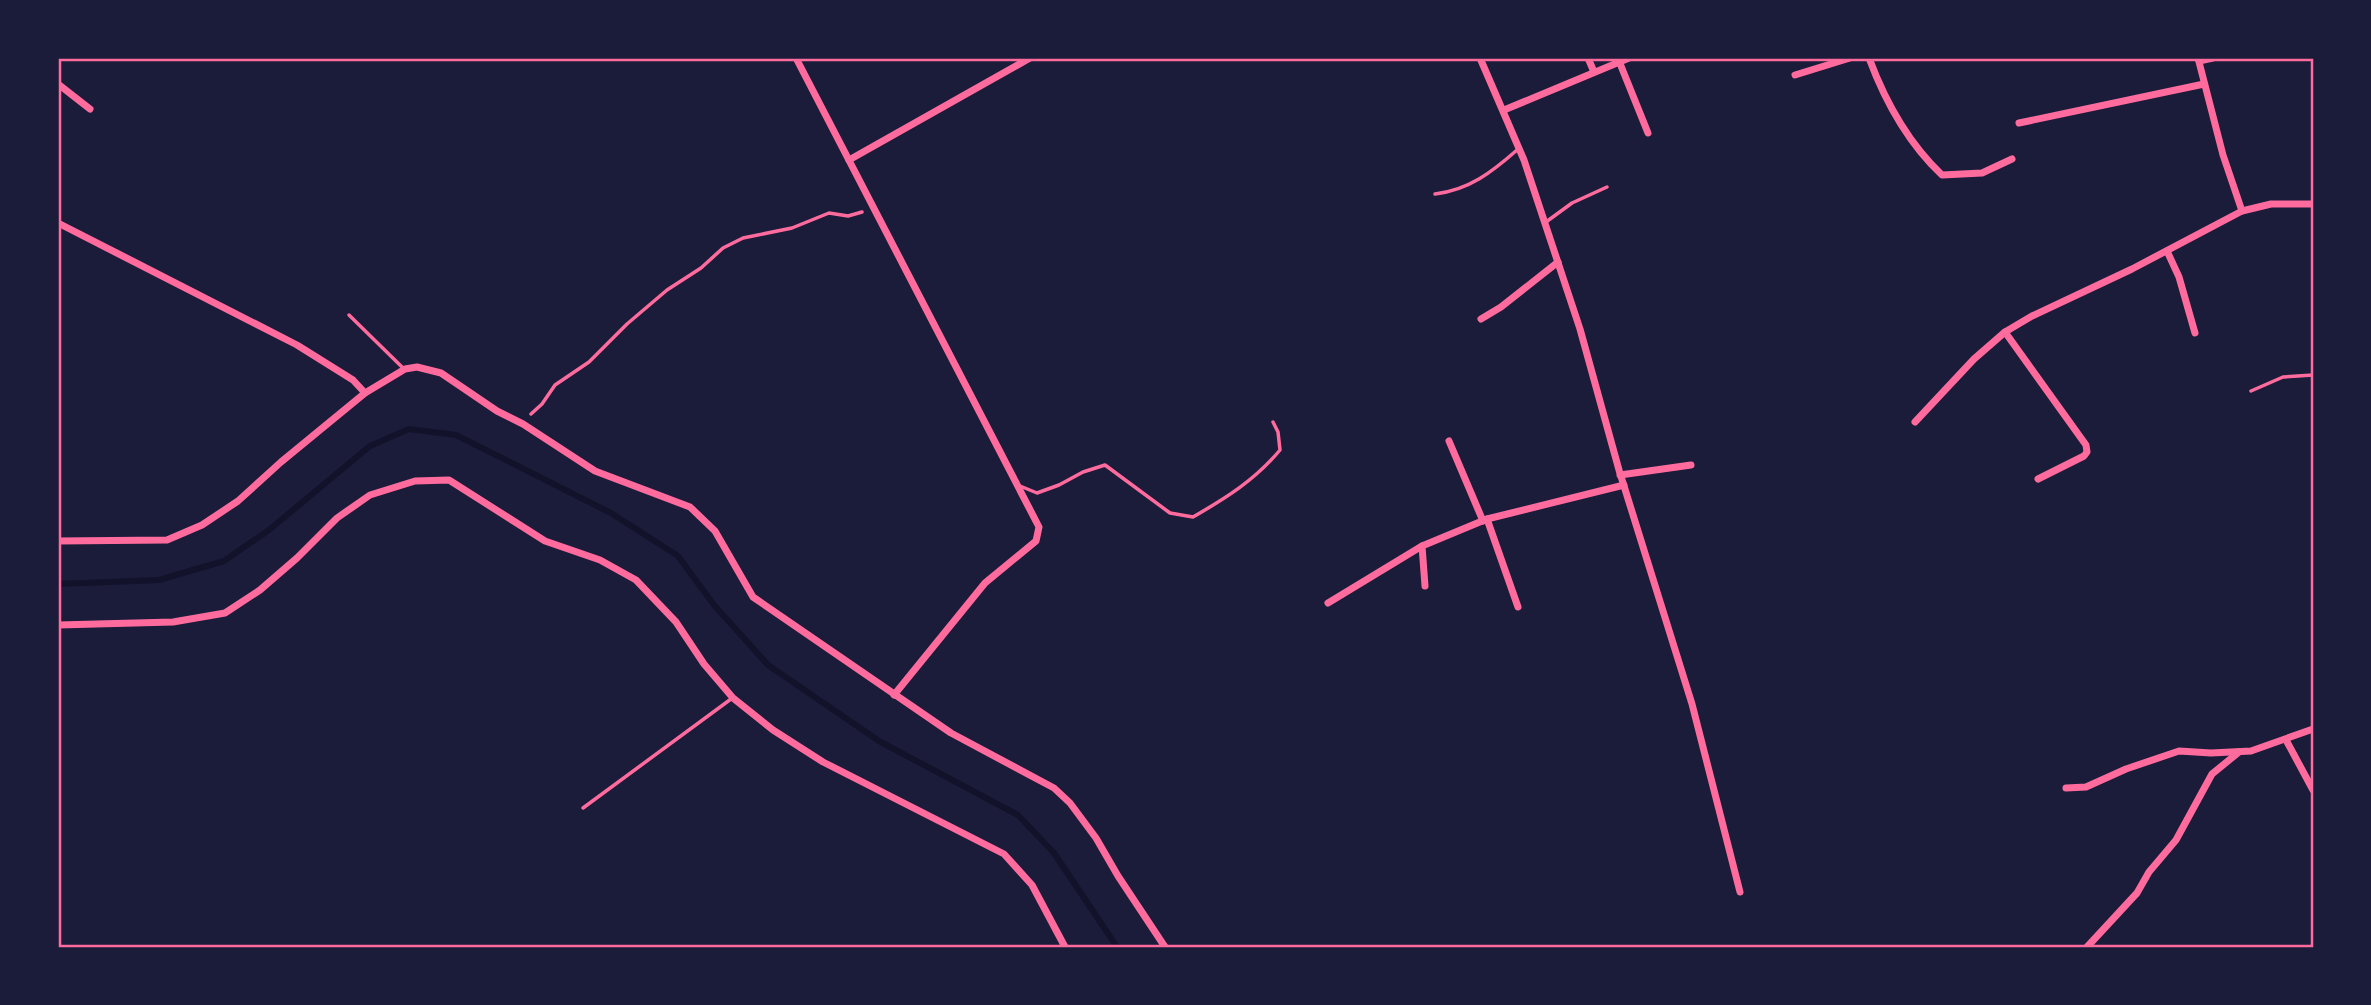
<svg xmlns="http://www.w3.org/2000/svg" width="2371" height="1005" viewBox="0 0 2371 1005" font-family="Lato,sans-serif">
<rect width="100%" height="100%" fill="#1b1b3a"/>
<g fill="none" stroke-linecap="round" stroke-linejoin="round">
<path stroke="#12122b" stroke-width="6" d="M58 584 159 580 224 561 269 530 370 446 409 429 456 435 611 513 678 556 714 605 768 665 879 741 1018 815 1054 853 1117 947"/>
<g stroke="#ff6b9d" stroke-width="3.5">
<path d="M2251 391 2283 377 2313 375"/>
<path d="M531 414 542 404 555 385 589 362 627 324 667 290 701 268 723 248 743 238 792 228 829 213 848 216 862 212"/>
</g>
<g stroke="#ff6b9d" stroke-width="3.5">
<path d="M1435 194C1469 190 1492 172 1517 150"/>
<path d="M1546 222 1572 203 1607 187"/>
<path d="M349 315 403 368"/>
<path d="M1020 486 1037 493 1059 485 1083 472 1105 465 1170 513 1193 517C1226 498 1255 480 1280 450L1278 432 1273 422"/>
<path d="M583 808 731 699"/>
</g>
<g stroke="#ff6b9d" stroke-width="7">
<path d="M796 58 1039 527 1036 541 985 583 894 695"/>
<path d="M1480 58 1524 160 1580 329 1619 470 1692 704 1740 892"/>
<path d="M1588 58 1594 72"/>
<path d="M1869 58C1885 101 1908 143 1942 175L1982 173 2012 159"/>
<path d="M2198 58 2223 155 2242 211"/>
<path d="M1619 61 1648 133"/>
<path d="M2199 61 2213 58"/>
<path d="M1795 75 1850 58"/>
<path d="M58 84 90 109"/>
<path d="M1504 110 1629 58"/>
<path d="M2019 123 2204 84"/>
<path d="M849 160 1030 58"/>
<path d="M58 223 297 345 353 380 365 393"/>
<path d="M2167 251 2179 277 2195 333"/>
<path d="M1481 319 1501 307 1558 262"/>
<path d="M2005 332 2086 445 2087 452 2084 456 2038 479"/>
<path d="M1915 422 1974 359 2005 332 2032 316 2132 269 2242 211 2271 204H2313"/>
<path d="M1449 441 1483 521"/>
<path d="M1620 475 1691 465"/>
<path d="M1487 519 1518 607"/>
<path d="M58 541 167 540 202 525 238 501 281 462 365 393 405 369 417 367 441 373 497 411 523 424 595 471 690 507 715 531 753 597 951 733 1054 788 1070 803 1096 838 1118 876 1165 947"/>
<path d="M1425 586 1422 546 1487 519 1624 485"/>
<path d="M1328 603 1422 546"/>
<path d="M58 625 173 622 225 613 260 590 297 558 337 518 370 495 415 481 449 480 545 541 600 560 636 580 676 622 704 664 733 698 773 730 823 762 1004 854 1032 885 1065 947"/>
<path d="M2286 740 2313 790"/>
<path d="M2066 788 2086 787 2126 769 2179 751 2211 753 2251 751 2313 729"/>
<path d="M2087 947 2137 893 2149 872 2176 840 2212 774 2239 752"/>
</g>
</g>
<rect width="2371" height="1005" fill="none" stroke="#1b1b3a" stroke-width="119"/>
<rect x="60" y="60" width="2252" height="886" fill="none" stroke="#ff6b9d" stroke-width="2.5"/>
</svg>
